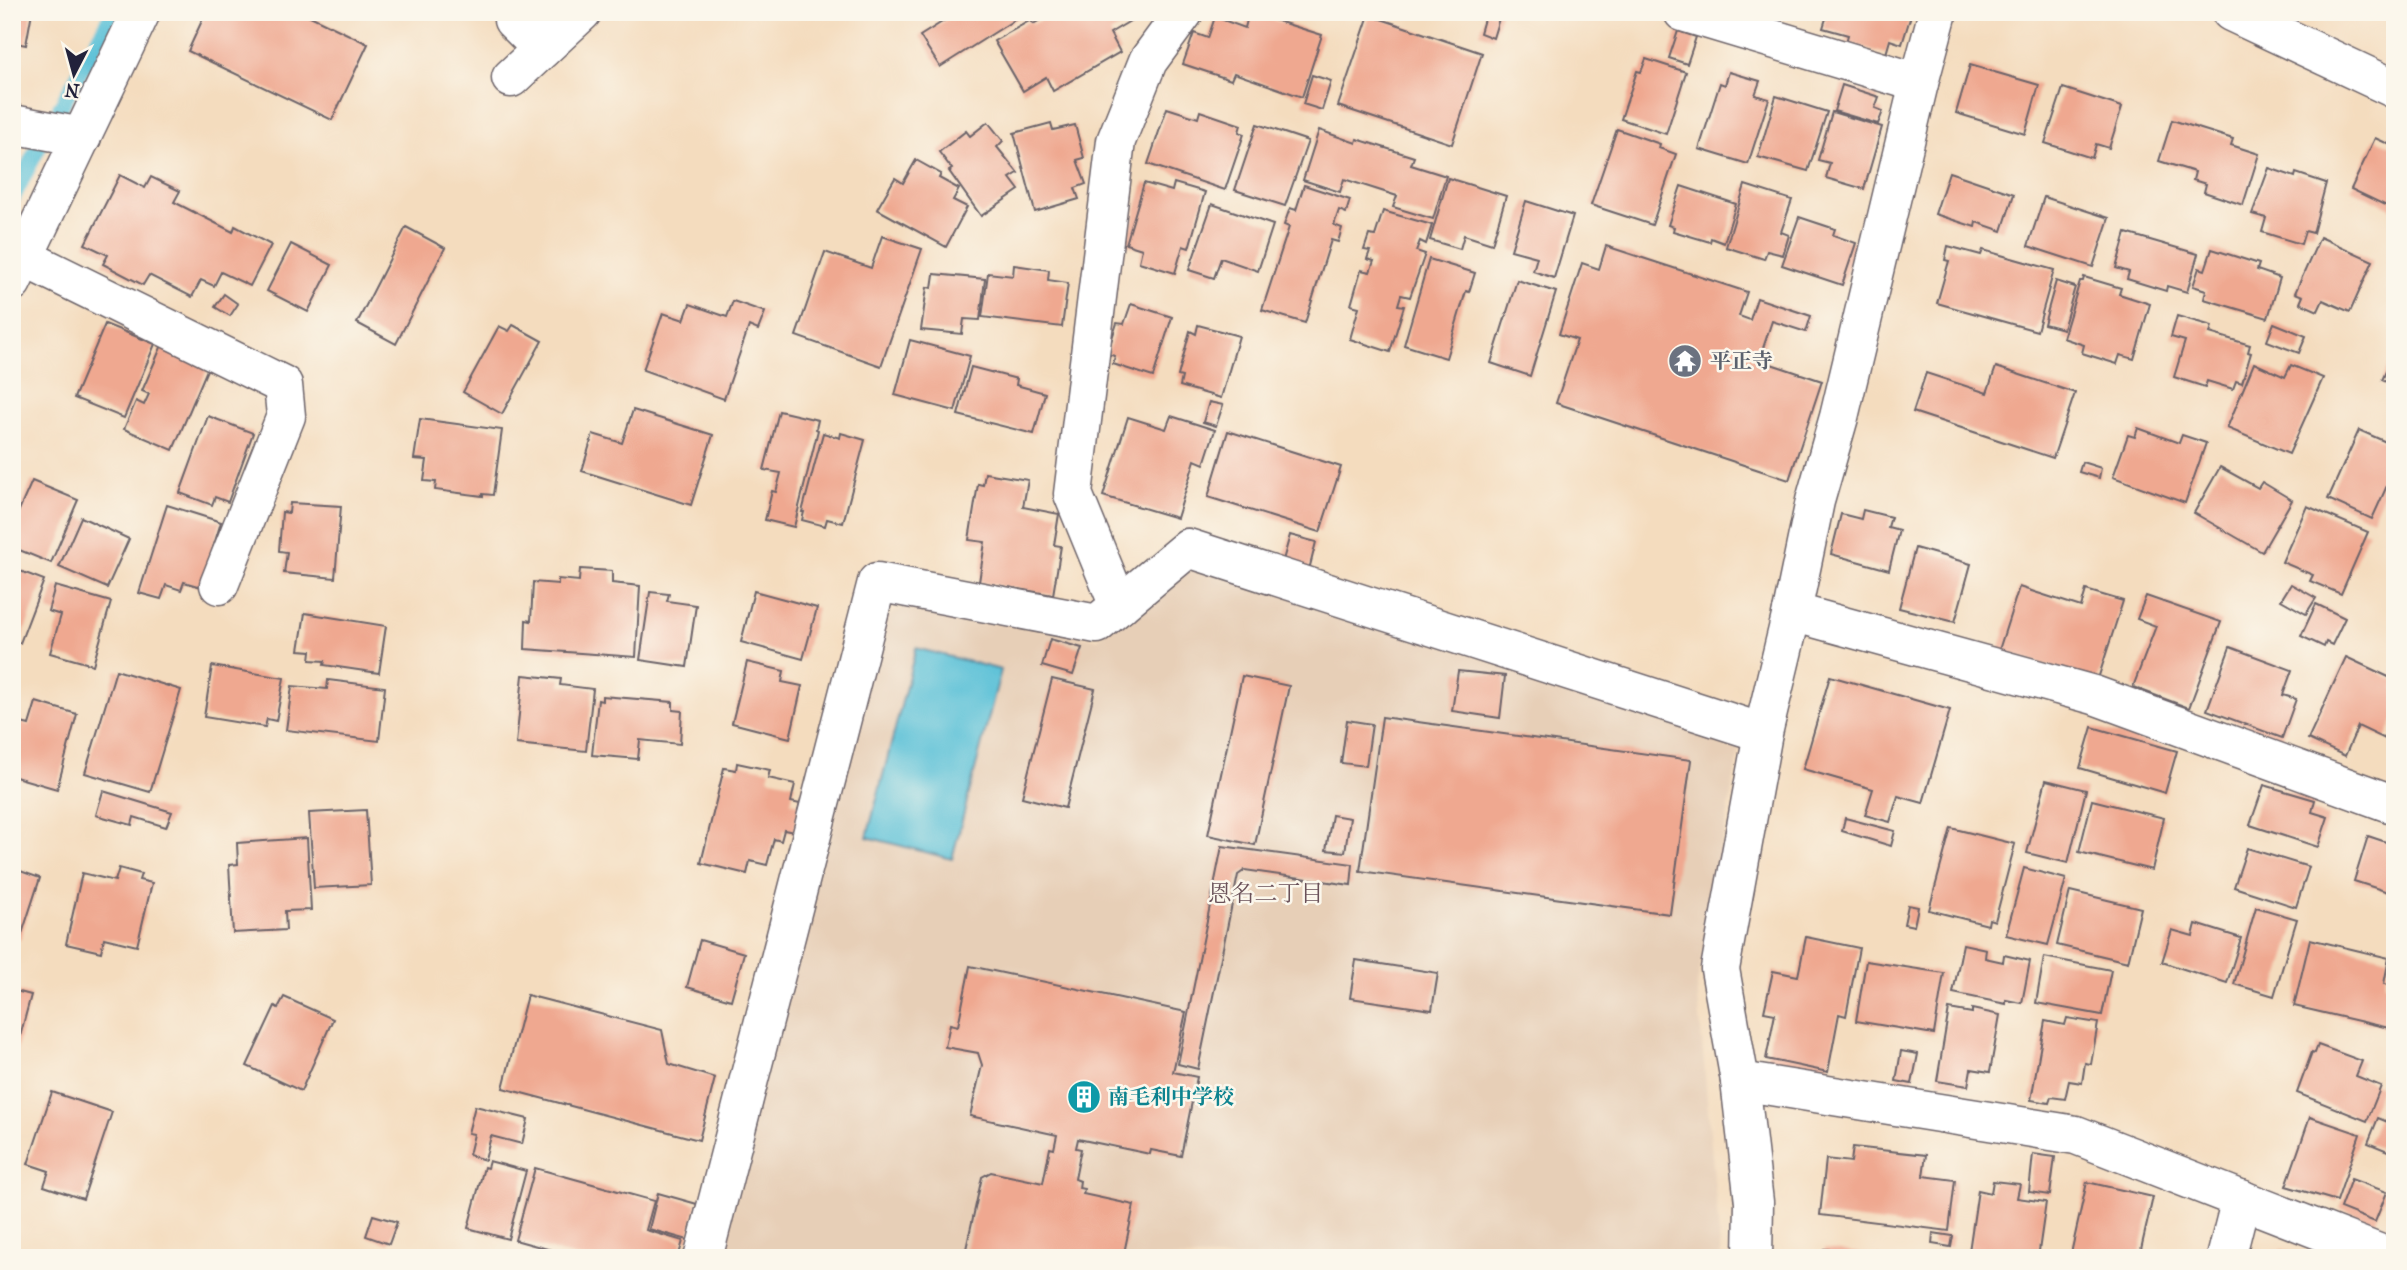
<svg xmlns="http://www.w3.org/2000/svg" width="2407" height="1270" viewBox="0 0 2407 1270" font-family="'IM FELL French Canon','Noto Serif JP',serif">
<rect width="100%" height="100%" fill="#fbf7ec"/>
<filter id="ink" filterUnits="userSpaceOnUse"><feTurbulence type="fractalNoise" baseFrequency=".0143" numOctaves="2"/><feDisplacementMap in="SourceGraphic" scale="14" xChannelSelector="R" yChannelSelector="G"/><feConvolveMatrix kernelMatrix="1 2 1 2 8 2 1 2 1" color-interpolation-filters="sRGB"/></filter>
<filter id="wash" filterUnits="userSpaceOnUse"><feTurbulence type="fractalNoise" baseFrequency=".00686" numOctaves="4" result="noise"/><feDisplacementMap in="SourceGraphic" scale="28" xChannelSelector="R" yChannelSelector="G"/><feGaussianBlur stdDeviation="1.57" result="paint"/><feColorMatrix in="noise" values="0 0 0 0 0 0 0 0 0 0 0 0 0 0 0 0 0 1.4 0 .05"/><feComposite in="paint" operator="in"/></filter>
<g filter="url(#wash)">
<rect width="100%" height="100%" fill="#f4dcbe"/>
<path fill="#e7cfb7" d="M1190 565 1741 740 1697 985 1721 1258H713L875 624 902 607 1097 639Z"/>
<path fill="#59c0d7" stroke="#3e7189" stroke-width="2" d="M916 648 1001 670 952 859 867 837Z"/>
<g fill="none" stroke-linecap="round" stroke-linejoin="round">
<g stroke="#59c0d7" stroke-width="16">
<path d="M60 108 113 12"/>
<path d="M12 199 39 146"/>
</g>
</g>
<g id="blocks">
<g fill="#efa890">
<path d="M12 12H32L26 45 12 42Z"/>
<path d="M206 12H270L279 17 281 12H302L368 44 332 120 188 51Z"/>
<path d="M958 12H1027L940 67 920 36Z"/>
<path d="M1054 12H1145L1110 33 1120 52 1053 91 1046 77 1023 91 994 41 1031 20 1033 24Z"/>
<path d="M1249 12 1322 35 1302 97 1234 73 1231 80 1183 64 1194 33 1208 38 1215 17 1245 28Z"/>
<path d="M1486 12H1501L1493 38 1480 33Z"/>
<path d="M1828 12H1912L1902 44 1890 40 1886 54 1846 42 1848 35 1823 28Z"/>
<path d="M1369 15 1482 53 1452 144 1338 106Z"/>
<path d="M1678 31 1696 37 1687 64 1669 58Z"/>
<path d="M1646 59 1686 72 1666 134 1621 119 1637 71 1641 72Z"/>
<path d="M1970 65 2039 85 2025 134 1956 113Z"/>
<path d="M1729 72 1760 81 1755 95 1769 99 1748 164 1699 149 1720 83 1725 85Z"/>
<path d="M1312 75 1331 81 1322 110 1303 104Z"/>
<path d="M1842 85 1879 97 1875 108 1883 111 1878 124 1834 111Z"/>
<path d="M2063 88 2122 107 2109 148 2096 144 2092 158 2045 143Z"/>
<path d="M1776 96 1827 112 1808 171 1758 157Z"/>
<path d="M1167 108 1198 118 1200 111 1241 125 1239 132 1244 134 1225 190 1148 164Z"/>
<path d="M1832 112 1882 127 1864 189 1826 178 1830 163 1818 160Z"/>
<path d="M2172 120 2233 139 2231 145 2259 154 2243 205 2204 192 2206 184 2193 180 2195 172 2159 161Z"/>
<path d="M988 122 1003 141 997 147 1018 173 1010 178 1019 190 981 216 949 171 952 169 939 152 966 131 970 136Z"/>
<path d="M1051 123 1053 130 1075 125 1084 158 1077 160 1086 184 1075 188 1079 199 1035 212 1014 133Z"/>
<path d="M1257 124 1308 141 1285 206 1235 190Z"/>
<path d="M1617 129 1660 144 1659 148 1676 154 1652 225 1591 205Z"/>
<path d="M1319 130 1356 143 1357 139 1414 157 1411 165 1446 176 1433 219 1393 207 1397 196 1344 179 1340 192 1303 180Z"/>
<path d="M2375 138 2395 147V210L2351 189Z"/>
<path d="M916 160 941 174 939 178 959 189 953 200 967 207 946 247 877 209 895 178 903 183Z"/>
<path d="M2269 168 2295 177 2296 173 2326 183 2313 233 2305 231 2301 244 2262 232 2266 218 2252 214Z"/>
<path d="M1949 172 2014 194 2002 231 1976 222 1975 227 1935 214Z"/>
<path d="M120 175 145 188 151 177 180 191 174 202 233 232 235 226 271 245 250 286 221 272 214 286 201 280 192 297 149 275 143 285 103 264 108 255 85 244Z"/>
<path d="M1448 178 1506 196 1492 244 1464 235 1460 249 1430 240Z"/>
<path d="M1144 183 1172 191 1174 183 1205 192 1189 248 1183 246 1175 273 1139 262 1142 249 1126 244Z"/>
<path d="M1304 185 1350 200 1346 213 1339 210 1334 225 1342 228 1338 242 1331 240 1305 323 1262 310 1289 227 1284 225 1290 208 1296 210Z"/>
<path d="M1745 185 1792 200 1781 232 1789 235 1783 255 1767 251 1764 259 1726 247Z"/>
<path d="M1681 186 1736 204 1724 243 1711 238 1710 242 1673 231 1674 227 1668 225Z"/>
<path d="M2044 197 2109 218 2093 267 2028 246Z"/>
<path d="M1526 201 1573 216 1554 278 1533 271 1537 257 1511 250Z"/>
<path d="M1212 204 1273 225 1258 271 1221 258 1214 278 1189 270Z"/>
<path d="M1383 211 1432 225 1426 244 1420 241 1416 251 1425 254 1410 297 1401 295 1398 305 1404 306 1390 352 1350 339 1359 307 1351 305 1361 270 1370 272 1374 261 1367 259 1370 251 1364 250 1369 235 1375 236Z"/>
<path d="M1799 217 1835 229 1833 235 1856 243 1842 285 1782 265Z"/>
<path d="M406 227 445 248 396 344 357 323Z"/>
<path d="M2126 233 2198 254 2187 292 2167 286 2166 291 2127 279 2129 272 2116 268Z"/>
<path d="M882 236 922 249 881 366 796 336 825 252 871 268Z"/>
<path d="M2320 237 2373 261 2350 312 2323 300 2318 311 2300 303 2303 296 2295 293Z"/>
<path d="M291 244 332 265 308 312 267 291Z"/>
<path d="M1606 246 1747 292 1739 316 1750 320 1757 298 1811 316 1806 332 1772 321 1759 360 1822 381 1789 480 1556 403 1577 340 1559 334 1582 263 1599 269Z"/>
<path d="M1948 246 1981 255 1983 250 2054 270 2037 331 1937 303 1949 261 1945 260Z"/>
<path d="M2212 249 2259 264 2257 270 2280 278 2268 318 2204 299 2206 290 2193 286 2199 268 2205 270Z"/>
<path d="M1429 259 1475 273 1469 292 1466 291 1446 358 1404 345Z"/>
<path d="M1014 265 1049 270 1048 280 1068 283 1062 327 982 317 988 273 1013 276Z"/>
<path d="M934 274 985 279 980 320 964 319 962 334 921 330 927 287 932 288Z"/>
<path d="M2084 277 2121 288 2119 294 2150 304 2134 359 2120 355 2117 364 2082 353 2084 345 2063 338 2080 281H2083Z"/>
<path d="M1517 280 1556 292 1530 376 1491 363Z"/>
<path d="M2056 281 2075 287 2063 329 2044 324Z"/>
<path d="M224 294 238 304 230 316 215 307Z"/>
<path d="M733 301 765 312 758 330 749 326 724 399 643 370 663 313 684 320 690 304 727 317Z"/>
<path d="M1131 304 1172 317 1153 377 1113 364 1115 356 1107 354 1117 323 1124 324Z"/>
<path d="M2177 316 2212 326 2210 333 2250 345 2248 352 2251 353 2242 383 2236 381 2233 389 2207 381 2205 387 2174 377 2185 341 2171 337Z"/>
<path d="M2274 323 2306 336 2299 353 2267 341Z"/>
<path d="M105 324 155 344 124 418 74 398Z"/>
<path d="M513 325 542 341 502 414 463 392 499 326 509 331Z"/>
<path d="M1198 325 1239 336 1221 398 1180 386 1182 377 1178 376 1190 331 1196 334Z"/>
<path d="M910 340 970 356 955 411 895 395Z"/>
<path d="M162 345 209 365 173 450 124 429 136 401 144 405 149 394 142 391Z"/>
<path d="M2395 352V386L2382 380Z"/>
<path d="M2254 363 2285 377 2291 365 2323 378 2289 454 2227 428Z"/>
<path d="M971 367 1017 379 1016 385 1045 393 1034 434 958 415Z"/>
<path d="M1996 367 2075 393 2053 458 1913 412 1926 373 1987 393Z"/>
<path d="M1209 402 1223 405 1216 426 1203 422Z"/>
<path d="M633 410 713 435 691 505 582 471 593 434 622 443Z"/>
<path d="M779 411 818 420 816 429 818 430 794 527 765 520 772 491 776 492 781 473 764 470Z"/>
<path d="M208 416 253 433 228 502 215 497 212 505 180 493Z"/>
<path d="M1171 416 1215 430 1204 464 1195 460 1177 518 1103 496 1128 417 1166 429Z"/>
<path d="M420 419 502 430 493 495 483 494V496L435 490 436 482 424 481 427 460 414 459Z"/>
<path d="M2138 428 2179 443 2182 435 2206 443 2185 503 2113 477 2128 435 2135 437Z"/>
<path d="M2359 430 2395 446V468L2372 519 2328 499Z"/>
<path d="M1228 431 1341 467 1320 532 1208 497Z"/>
<path d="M823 433 840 438 841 433 865 440 843 523 827 519 825 526 802 520 804 512H802Z"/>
<path d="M2082 462 2101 468 2099 478 2079 472Z"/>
<path d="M2220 467 2258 488 2262 482 2292 500 2262 552 2194 513Z"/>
<path d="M985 473 1028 480 1023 507 1059 514 1054 545 1061 546 1053 595 979 582 985 542 969 540 978 484 983 485Z"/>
<path d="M32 481 78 500 51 563 12 547V526Z"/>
<path d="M290 503 341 506 335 578 284 573 287 552 279 551 282 512 289 513Z"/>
<path d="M167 505 221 522 201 587 184 582 181 590 166 585 161 599 139 593Z"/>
<path d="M2307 506 2368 532 2341 594 2310 581 2313 575 2282 562Z"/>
<path d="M1863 510 1891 517 1888 527 1899 530 1889 570 1831 554 1841 514 1861 519Z"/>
<path d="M81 517 129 539 107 588 59 567Z"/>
<path d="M1290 535 1316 542 1309 570 1282 564Z"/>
<path d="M1915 548 1971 564 1955 622 1899 608Z"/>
<path d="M12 568 44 580 20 643 12 640Z"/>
<path d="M580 569 612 571V583L640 586 636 657 525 649 526 620 531 621 533 582 558 584V579L579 581Z"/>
<path d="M2291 584 2316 598 2306 614 2281 600Z"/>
<path d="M55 586 111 602 93 665 50 653 61 615 48 611Z"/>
<path d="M2019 587 2081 607 2086 590 2123 601 2097 682 1999 650Z"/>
<path d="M754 591 817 608 803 659 741 642Z"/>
<path d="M650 592 669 594 667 601 696 605 687 667 640 660Z"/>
<path d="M2146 596 2221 622 2189 708 2133 687 2156 626 2137 619Z"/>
<path d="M2316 604 2345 618 2332 645 2326 642 2324 647 2301 636Z"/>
<path d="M305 613 386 626 379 673 324 665 325 661 310 660 311 651 299 650Z"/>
<path d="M1050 639 1082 648 1073 675 1042 666Z"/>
<path d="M2230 647 2292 670 2283 695 2296 699 2282 738 2207 710Z"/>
<path d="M2346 657 2395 680V718L2385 739 2358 726 2345 756 2308 739Z"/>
<path d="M747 662 784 671 782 682 802 686 790 738 732 723Z"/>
<path d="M212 666 284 678 276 721 267 719 265 727 204 717Z"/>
<path d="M116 670 181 690 150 792 85 773Z"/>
<path d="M1458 671 1505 676 1500 718 1452 711Z"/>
<path d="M523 675 561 679 560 685 593 689 586 751 516 744Z"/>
<path d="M1242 676 1289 686 1255 845 1208 835Z"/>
<path d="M1830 676 1950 710 1923 803 1898 796 1890 822 1865 815 1873 789 1803 769Z"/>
<path d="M1052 679 1095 689 1065 808 1022 797Z"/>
<path d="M328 680 385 687 379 741 286 730 292 686 327 689Z"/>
<path d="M602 696 673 702V710L682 711 680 744 640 740 638 759 592 755 598 700 602 701Z"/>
<path d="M36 702 77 714 57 789 12 776 14 721 29 725Z"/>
<path d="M1382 717 1691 760 1670 914 1360 871Z"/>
<path d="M1347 720 1372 724 1366 766 1341 763Z"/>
<path d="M2092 727 2177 751 2165 793 2080 768Z"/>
<path d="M737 763 770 770 768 778 795 784 791 802 800 804 794 832 784 830 781 841 774 839 767 865 750 861 747 874 701 863 724 768 736 770Z"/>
<path d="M2046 780 2086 790 2068 863 2027 853Z"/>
<path d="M2264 785 2315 800 2312 812 2328 817 2318 847 2250 825Z"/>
<path d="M103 791 172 812 166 827 134 817 132 825 96 815Z"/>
<path d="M2092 800 2164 818 2152 870 2079 852Z"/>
<path d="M366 810 371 885 314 888 309 813Z"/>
<path d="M1332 815 1350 818 1345 852 1326 850Z"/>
<path d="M1845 818 1895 831 1891 846 1842 831Z"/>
<path d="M1951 828 2015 844 1995 921 1989 919 1988 925 1929 910Z"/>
<path d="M2368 836 2395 845V871L2388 892 2354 881Z"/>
<path d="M307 838 311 910 285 911 286 930 233 933 229 865 238 864 237 843Z"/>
<path d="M1222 846 1353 864 1351 885 1245 870 1238 875 1198 1069 1178 1064Z"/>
<path d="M2247 848 2309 867 2296 907 2234 887Z"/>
<path d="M12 868 40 878 20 940 12 937Z"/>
<path d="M119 868 141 874 139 880 152 883 137 946 104 938 101 952 66 944 82 873 115 881Z"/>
<path d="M2024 868 2066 879 2048 945 2006 935Z"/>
<path d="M2070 891 2141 908 2128 962 2057 945Z"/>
<path d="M1908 905 1918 907 1914 926 1904 924Z"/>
<path d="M2256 907 2297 919 2274 996 2234 984Z"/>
<path d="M2196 924 2241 938 2227 983 2162 962 2172 930 2193 936Z"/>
<path d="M1806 937 1859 948 1846 1016 1839 1014 1828 1072 1766 1059 1775 1014 1764 1012 1773 971 1798 976Z"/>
<path d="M2310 939 2389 958 2384 984 2395 986V1005L2389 1028 2294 1006Z"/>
<path d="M700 940 744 953 731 1000 687 987Z"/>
<path d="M1963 944 1986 949 1985 958 2003 962 2004 955 2030 961 2022 1003 2006 1000V1004L1953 993Z"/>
<path d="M2044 957 2111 970 2102 1015 2036 1003Z"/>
<path d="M1356 960 1438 973 1432 1010 1350 998Z"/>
<path d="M1866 961 1944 973 1934 1034 1856 1021Z"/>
<path d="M970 966 1186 1012 1173 1072 1197 1077 1181 1156 1151 1150 1150 1154 1078 1139 1076 1148 1081 1149 1075 1179 1080 1181 1079 1188 1084 1189 1083 1194 1134 1205 1123 1258H964L982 1177 991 1172 1043 1183 1050 1148 1054 1149 1057 1135 970 1116 982 1065 978 1053 945 1047 950 1024 958 1026Z"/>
<path d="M12 990 31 995 13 1063H12Z"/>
<path d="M527 995 662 1030 669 1064 715 1078 699 1140 503 1088Z"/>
<path d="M284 997 333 1019 301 1091 247 1066 275 1006 278 1008Z"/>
<path d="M1949 1009 1972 1013V1009L2000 1015 1990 1072 1971 1069 1968 1086 1937 1081Z"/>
<path d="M2067 1018 2098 1023 2091 1064 2085 1063 2082 1083 2069 1081 2065 1099 2051 1097 2049 1103 2031 1100 2045 1021 2065 1025Z"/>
<path d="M2318 1045 2362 1061 2356 1076 2381 1086 2367 1121 2297 1093 2312 1052 2315 1053Z"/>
<path d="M1901 1051 1918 1054 1912 1084 1896 1081Z"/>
<path d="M52 1092 112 1112 83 1199 44 1186 49 1171 28 1164Z"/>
<path d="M475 1106 528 1119 522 1144 491 1136 485 1160 469 1155 474 1134 468 1133Z"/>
<path d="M2310 1117 2360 1134 2337 1201 2286 1186Z"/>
<path d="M2378 1118 2395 1125V1154L2368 1143Z"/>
<path d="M1853 1147 1926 1155 1923 1176 1955 1180 1949 1231 1820 1215 1826 1159 1851 1162Z"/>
<path d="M2033 1154 2055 1157 2050 1195 2029 1192Z"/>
<path d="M489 1161 526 1171 508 1239 468 1228 484 1167 487 1168Z"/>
<path d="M535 1168 654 1201 646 1230 683 1241 678 1258H580L515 1240Z"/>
<path d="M2351 1179 2387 1192 2375 1222 2340 1208Z"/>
<path d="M1993 1181 2020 1184 2017 1198 2046 1202 2038 1258H1968L1978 1190 1991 1193Z"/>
<path d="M2087 1182 2153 1197 2139 1258H2070Z"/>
<path d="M658 1193 697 1204 688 1240 649 1229Z"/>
<path d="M373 1215 397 1222 389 1244 366 1236Z"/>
<path d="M1933 1233 1953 1236 1951 1247 1932 1244Z"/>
<path d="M1824 1249 1882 1256V1258H1823Z"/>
<path d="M2281 1249 2311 1257 2310 1258H2279Z"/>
</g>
</g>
</g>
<g filter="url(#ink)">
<use href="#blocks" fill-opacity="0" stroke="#6c6369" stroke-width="2"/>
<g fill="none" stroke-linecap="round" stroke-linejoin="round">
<g stroke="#6c6369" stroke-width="41">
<g id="street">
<path d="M1683 12 1919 83"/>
<path d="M2231 12 2395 89"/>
<path d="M513 20 542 49"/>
<path d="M511 78 582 12"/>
<path d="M12 124 82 137"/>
<path d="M25 258 283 385 286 416 219 585"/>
<path d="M1119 606 1073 494 1116 141 1148 61 1184 12"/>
<path d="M1792 612 2094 695 2395 805"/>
<path d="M1740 1081 2076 1135 2391 1258"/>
<path d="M703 1258 877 582 1097 624 1188 548 1763 733"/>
<path d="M1753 1258 1754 1202 1740 1081 1720 969 1763 733 1792 612 1815 501 1839 417 1919 83 1938 12"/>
<path d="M2226 1258 2241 1199"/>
</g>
</g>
<g stroke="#6c6369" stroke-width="41">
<path id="secondary" d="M12 282 141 12"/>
</g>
<use href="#street" stroke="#fff" stroke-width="38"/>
<use href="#secondary" stroke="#fff" stroke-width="38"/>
</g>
</g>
<defs>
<g id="temple-disc" transform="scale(1.75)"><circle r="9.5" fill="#6b7280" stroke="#fbf7ec"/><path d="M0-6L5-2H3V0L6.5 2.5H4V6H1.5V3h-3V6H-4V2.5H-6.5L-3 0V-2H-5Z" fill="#fff"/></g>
<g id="building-disc" transform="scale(1.75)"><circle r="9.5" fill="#0f9aa8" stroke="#fbf7ec"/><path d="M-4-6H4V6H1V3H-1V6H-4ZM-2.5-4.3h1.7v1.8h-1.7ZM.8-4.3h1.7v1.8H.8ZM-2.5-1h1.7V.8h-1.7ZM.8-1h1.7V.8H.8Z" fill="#fff"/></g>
</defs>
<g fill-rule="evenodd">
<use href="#temple-disc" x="1685" y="361"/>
<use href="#building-disc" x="1084" y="1097"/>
</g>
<g text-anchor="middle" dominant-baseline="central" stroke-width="5" stroke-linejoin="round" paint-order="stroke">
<g font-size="21" font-weight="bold" fill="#5b616d" stroke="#fbf7ec" text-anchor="start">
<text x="1710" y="361">平正寺</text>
</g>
<g font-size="21" font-weight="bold" fill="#0d838f" stroke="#fbf7ec" text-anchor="start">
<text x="1108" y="1097">南毛利中学校</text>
</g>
<g font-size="23" fill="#6a5159" stroke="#fbf7ec">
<text x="1266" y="893">恩名二丁目</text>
</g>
</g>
<rect width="2407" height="1270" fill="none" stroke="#fbf7ec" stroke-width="42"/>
<g transform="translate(74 74) rotate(186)" stroke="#fbf7ec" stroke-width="5" paint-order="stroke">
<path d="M0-5L12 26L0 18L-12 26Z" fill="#22223b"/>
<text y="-10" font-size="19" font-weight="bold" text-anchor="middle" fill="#22223b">N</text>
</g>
</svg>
